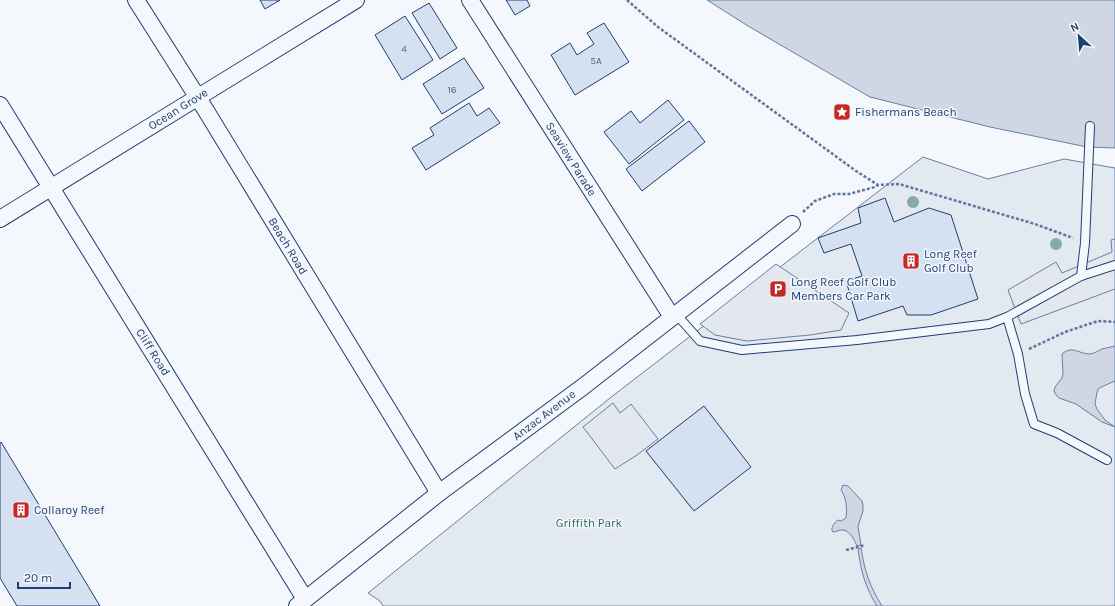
<svg xmlns="http://www.w3.org/2000/svg" width="1115" height="606" viewBox="0 0 1115 606" font-family="Karla,sans-serif">
<rect width="100%" height="100%" fill="#f4f7fb"/>
<path fill="#e3e9f0" stroke="#687fa3" d="M923 157 988 179 1064 159 1115 168V606H383L380 601 368 593 610 398Z"/>
<g fill="#e3e8f0" stroke="#687fa3">
<path d="M1115 239V289L1021 324 1008 290 1056 262 1062 273 1112 252 1111 240Z"/>
<path d="M776 264 849 313 841 330 810 335 747 341 715 335 700 324Z"/>
<path d="M613 403 620 413 631 404 658 439 637 455 615 469 583 427Z"/>
</g>
<g fill="#cfd7e4" stroke="#687fa3">
<path d="M707 0H1115V148L1087 147 990 127 870 97 748 26Z"/>
<path d="M1115 346V381L1099 388 1097 392 1095 404 1097 409 1105 420 1115 427 1102 422 1076 404 1059 398 1056 395 1054 391 1055 387 1062 378 1063 373 1062 354C1072 345 1079 354 1090 354 1095 353 1098 351 1102 349 1106 348 1111 347 1115 346Z"/>
<path d="M843 485 848 486 862 501 863 506V511L858 526 861 545 857 546C854 539 849 529 841 530 838 530 836 532 834 532L832 531C831 527 835 522 838 520L841 521 846 518C847 509 847 499 841 490Z"/>
<path d="M861 548C865 572 869 585 882 606H877C865 587 861 571 858 549Z"/>
</g>
<g fill="#d5e0f0" stroke="#1d3f73">
<path d="M260 0H280L265 9Z"/>
<path d="M506 0H527L530 6 515 15Z"/>
<path d="M429 3 457 48 440 59 412 13Z"/>
<path d="M405 16 433 60 402 80 375 35Z"/>
<path d="M604 23 629 62 575 95 551 55 570 43 577 55 594 44 587 33Z"/>
<path d="M464 58 484 88 442 114 423 84Z"/>
<path d="M668 100 684 120 629 164 604 132 631 111 640 123Z"/>
<path d="M469 103 477 116 489 108 500 123 426 170 412 148 434 135 430 128Z"/>
<path d="M689 121 705 142 642 191 626 169Z"/>
<path d="M885 198 894 222 929 208 951 215 978 299 931 315H907L903 306 858 321 846 281 862 276 851 244 824 253 818 238 861 223 858 208Z"/>
<path d="M704 406 751 467 694 511 646 451Z"/>
<path d="M1 442 100 606H17L0 578V443Z"/>
</g>
<g fill="none" stroke-linecap="round" stroke-linejoin="round">
<g stroke="#1d3f73" stroke-width="10">
<g id="lane">
<path d="M1081 276 1085 243 1090 126"/>
<path d="M676 314 700 341 742 350 857 340 989 324 1007 317 1081 276 1115 265"/>
<path d="M1007 317 1018 354 1025 394 1034 424 1057 433 1107 460"/>
</g>
</g>
<g stroke="#1d3f73" stroke-width="18">
<g id="street">
<path d="M136 0 205 109 439 493"/>
<path d="M470 0 672 317"/>
<path d="M0 105 305 599"/>
<path d="M0 219 356 0"/>
<path d="M297 606 439 493 584 386 792 224"/>
</g>
</g>
<g stroke="#5e769c" stroke-width="2.5" stroke-dasharray="3 2" stroke-linecap="butt">
<path d="M627 0 658 27 856 171 878 185"/>
<path d="M803 212 815 201 834 194H849L875 187 878 185 899 184 1035 224 1073 238"/>
<path d="M1029 349 1065 332 1098 321 1115 322"/>
<path d="M846 550 865 545"/>
</g>
<use href="#lane" stroke="#f4f7fb" stroke-width="8"/>
<use href="#street" stroke="#f4f7fb" stroke-width="16"/>
</g>
<g fill="#86aba6">
<circle cx="913" cy="202" r="6"/>
<circle cx="1056" cy="244" r="6"/>
</g>
<defs>
<g id="sight-square" transform="scale(0.9)"><rect x="-9" y="-9" width="18" height="18" rx="4" fill="#c62828" stroke="#f4f7fb"/><path d="M0-6L1.8-2.2L6-1.7L2.9 1.2L3.7 5.4L0 3.3L-3.7 5.4L-2.9 1.2L-6-1.7L-1.8-2.2Z" fill="#fff"/></g>
<g id="building-square" transform="scale(0.9)"><rect x="-9" y="-9" width="18" height="18" rx="4" fill="#c62828" stroke="#f4f7fb"/><path d="M-4-6H4V6H1V3H-1V6H-4ZM-2.5-4.3h1.7v1.8h-1.7ZM.8-4.3h1.7v1.8H.8ZM-2.5-1h1.7V.8h-1.7ZM.8-1h1.7V.8H.8Z" fill="#fff"/></g>
<g id="parking-square" transform="scale(0.9)"><rect x="-9" y="-9" width="18" height="18" rx="4" fill="#c62828" stroke="#f4f7fb"/><path d="M-3.5-5.5H1a3.5 3.5 0 0 1 0 7H-1V5.5H-3.5ZM-1-3.4V-.6H.8a1.4 1.4 0 0 0 0-2.8Z" fill="#fff"/></g>
</defs>
<g fill-rule="evenodd">
<use href="#sight-square" x="842" y="112"/>
<use href="#building-square" x="911" y="261"/>
<use href="#parking-square" x="778" y="289"/>
<use href="#building-square" x="21" y="510"/>
</g>
<g text-anchor="middle" dominant-baseline="central" stroke-width="3" stroke-linejoin="round" paint-order="stroke">
<g font-size="10" fill="#4b6792">
<text x="404" y="49">4</text>
<text x="596" y="61">5A</text>
<text x="452" y="90">16</text>
</g>
<g font-size="12" fill="#1d3f73" stroke="#f4f7fb">
<text transform="translate(178 109) rotate(-32)">Ocean Grove</text>
<text transform="translate(571 159) rotate(58)">Seaview Parade</text>
<text transform="translate(288 246) rotate(59)">Beach Road</text>
<text transform="translate(153 352) rotate(58)">Cliff Road</text>
<text transform="translate(544 415) rotate(-37)">Anzac Avenue</text>
</g>
<g font-size="12" fill="#1d3f73" stroke="#f4f7fb" text-anchor="start">
<text x="855" y="112">Fishermans Beach</text>
<text x="924" y="254">Long Reef<tspan x="924" dy="14">Golf Club</tspan></text>
<text x="791" y="282">Long Reef Golf Club<tspan x="791" dy="14">Members Car Park</tspan></text>
<text x="34" y="510">Collaroy Reef</text>
</g>
<g font-size="12" fill="#2c6c60" stroke="#f4f7fb">
<text x="589" y="523">Griffith Park</text>
</g>
</g>
<g transform="translate(1079 36) rotate(334)" stroke="#f4f7fb" stroke-width="3" paint-order="stroke">
<path d="M0-3L7 15L0 10L-7 15Z" fill="#1d3f73"/>
<text y="-6" font-size="11" font-weight="bold" text-anchor="middle" fill="#1d3f73">N</text>
</g>
<path d="M18 582v6h52v-6" fill="none" stroke="#1d3f73" stroke-width="2"/>
<text x="24" y="582" font-size="12" fill="#1d3f73" stroke="#f4f7fb" stroke-width="3" paint-order="stroke">20 m</text>
</svg>
